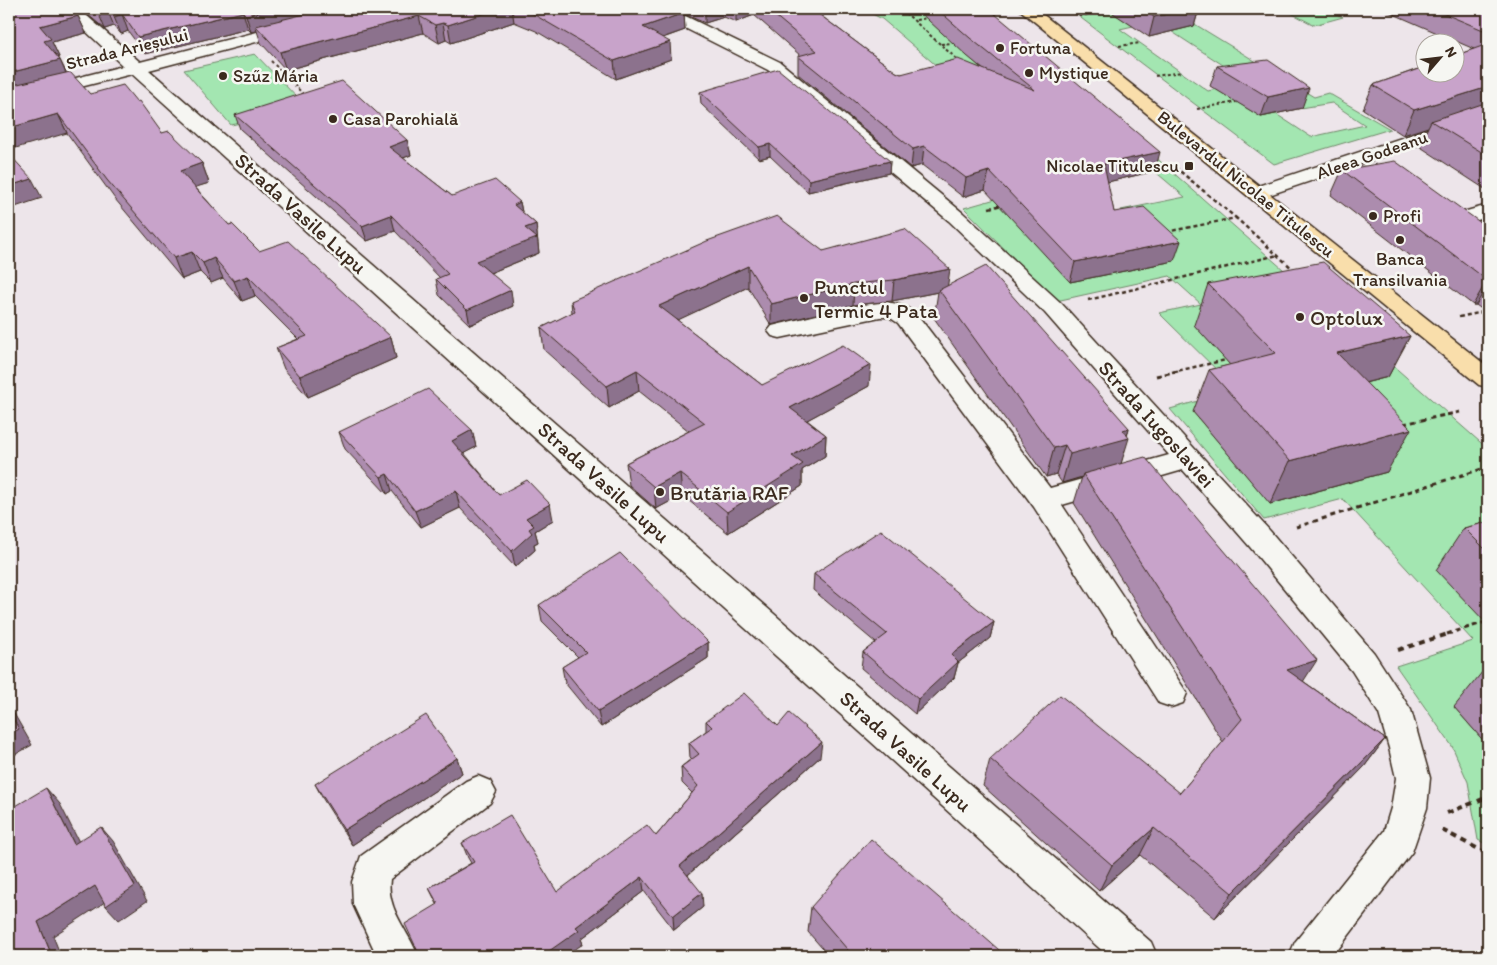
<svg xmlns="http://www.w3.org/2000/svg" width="1497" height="965" viewBox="0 0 1497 965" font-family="Itim,sans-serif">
<rect width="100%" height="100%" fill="#ede5ea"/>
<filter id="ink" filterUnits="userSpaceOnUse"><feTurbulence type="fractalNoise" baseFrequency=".02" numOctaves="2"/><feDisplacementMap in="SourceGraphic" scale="10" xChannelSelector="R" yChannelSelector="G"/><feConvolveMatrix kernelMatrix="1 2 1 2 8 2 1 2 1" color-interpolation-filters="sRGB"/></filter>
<g filter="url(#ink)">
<g fill="#a3e6b1" stroke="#6f8868" fill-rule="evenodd">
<path d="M863 9H982L1088 98 1488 449V697L1454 707 1488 746V845L1478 840 1468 782 1452 746 1396 666 1473 641 1343 499 1264 520 1170 409 1237 390 1159 313 1201 304 1170 276 1056 301 964 208 1045 185 1001 121 882 19ZM939 29 1075 102 1026 110ZM1125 146 1185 197 1121 210 1174 260 1014 221ZM1194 325 1387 377 1317 395 1270 503 1193 412 1258 395Z"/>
<path d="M1069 9H1107L1133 26 1120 29 1208 91 1216 89 1261 117 1276 114 1311 137 1365 125 1332 103 1301 108 1249 82 1157 22 1170 9 1314 97 1328 93 1390 129 1274 164Z"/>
<path d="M1308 9H1325L1343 17 1314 25 1291 13Z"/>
<path d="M255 54 308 109 231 125 184 70Z"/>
</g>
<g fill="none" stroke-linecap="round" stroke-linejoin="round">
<g stroke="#3b2a1e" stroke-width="3">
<g id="minor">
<path d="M62 9H79L140 62 296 22 302 24 304 27 302 30 149 70 1151 942 1157 956H1108L132 74 9 105V95L123 66Z"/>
<path d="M651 9H671L780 62 963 213 1061 303 1270 531 1374 653 1411 710 1430 778 1427 808 1412 852 1333 956H1289L1295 942 1384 831 1391 808 1396 778 1389 748 1379 714 1352 671 1250 547 1183 470 1062 505 1187 693 1183 703 1171 707 1159 703 1034 507 898 323 889 317H880L780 338 772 336 768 331 772 326 780 324C805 318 869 300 892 303 903 305 911 309 919 317L1050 488 1169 455 1045 313 949 221 768 70 653 12Z"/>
<path d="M1488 109V121L1263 197 1256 199 1249 197 1246 193 1249 189Z"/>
<path d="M1488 205V217L1463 224 1456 222 1453 218 1456 214Z"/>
<path d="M478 776 490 781 496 792 490 803 390 879C386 909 408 930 418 956H377L353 904 352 882 361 856 466 781Z"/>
</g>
</g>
<g stroke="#3b2a1e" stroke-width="3">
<path id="major" d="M1019 9H1036L1488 367V387L1479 385Z"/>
</g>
<g stroke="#3b2a1e" stroke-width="2" stroke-dasharray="3 2.5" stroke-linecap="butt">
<path d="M901 9 960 62"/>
<path d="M1079 16 1110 11"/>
<path d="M916 20 928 18"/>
<path d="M941 44 953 43"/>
<path d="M1119 46 1140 43"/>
<path d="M271 61 305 96"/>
<path d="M1155 76 1181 72"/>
<path d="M1197 109 1236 102"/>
</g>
<g stroke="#3b2a1e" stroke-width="2.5" stroke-dasharray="4 3" stroke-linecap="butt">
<path d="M1175 167 1236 218"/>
<path d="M1154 171 1176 169"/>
<path d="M989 208 1002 205"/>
<path d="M1166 232 1236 218 1294 270"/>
<path d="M1088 300 1278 255"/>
<path d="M1459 317 1488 311"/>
<path d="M1172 372 1226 360"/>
</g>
<g stroke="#3b2a1e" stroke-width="3" stroke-dasharray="5 4" stroke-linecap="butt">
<path d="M1156 376 1178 371"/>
<path d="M1403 424 1460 412"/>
<path d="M1296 527 1488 467"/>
<path d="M1447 634 1486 622"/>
</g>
<g stroke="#3b2a1e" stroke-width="4" stroke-dasharray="6 5" stroke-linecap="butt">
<path d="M1398 650 1451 633"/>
<path d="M1447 813 1488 797"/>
<path d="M1442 830 1488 854"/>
</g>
<use href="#minor" fill="#f6f6f2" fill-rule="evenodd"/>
<use href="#major" fill="#f9deab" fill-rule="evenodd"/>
</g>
<g fill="#ac8cae" stroke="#3b2a1e">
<path d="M9 9 78 16 86 33 52 42 59 57H58L60 60 66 72 90 94 162 133 202 163 209 183 195 187 229 225 259 251 391 337 396 358 308 397 284 369 276 348 298 339 255 296 242 301 223 278 211 283 200 272 182 279 115 199 67 133Z"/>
<path d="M81 9H812L896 72 901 74 984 70 967 56 916 9H989L1155 171 1107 182 1114 212 1174 261 1070 282 985 190 963 197 922 165 911 168 798 74V56H801L754 15 736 22 724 17 705 23 684 14 685 30 663 38 671 59 616 79 536 31 514 22 451 43 446 40 439 43 423 33 286 70 261 43 257 31 251 32 248 29 145 54 128 31 121 34 114 26 105 29Z"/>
<path d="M1107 9H1199L1194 26 1149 37Z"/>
<path d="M1382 9H1488V191L1419 146 1428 127 1403 135 1363 109 1373 85 1474 49Z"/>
<path d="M1217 66 1302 108 1261 117 1210 86Z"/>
<path d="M700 92 890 161 889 173 808 192 770 156 759 159 701 104Z"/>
<path d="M235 115 407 140 411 155 403 158 452 196 520 202 522 212 536 224 539 253 490 273 513 306 470 325 439 295 436 279 440 278 395 231 367 241 240 129Z"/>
<path d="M1342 170 1488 228V314L1476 305H1473L1331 195Z"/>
<path d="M823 251 948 285 1129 428 1121 464 1303 681 1385 739 1364 767 1215 918 1140 855 1099 891 983 786 990 759 1180 793 1223 742 1074 503 1082 477 1062 483 1056 474 1046 477 934 318 938 292 892 301 853 305 771 325 748 287 677 320 762 385 869 386 807 420 826 435 825 456 802 470V486L728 533 682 495 656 509 629 485 626 463 689 431 639 391 609 408 544 350 541 328 572 313 571 301Z"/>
<path d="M1208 284 1410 336 1388 377 1365 383 1387 472 1270 504 1193 412 1209 370 1230 365 1194 325Z"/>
<path d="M472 430 476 447 464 453 499 495 553 520 535 531 538 542 534 544 535 550 515 567 460 508 421 527 392 491 387 494 345 449 339 432Z"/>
<path d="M1488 522V625L1436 570 1464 528Z"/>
<path d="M814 574 994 622 990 638 958 663 954 678 915 714 861 668 863 652 876 643 813 590Z"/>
<path d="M539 605 708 642V658L601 727 565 683 562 667 578 657 542 621Z"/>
<path d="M1488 665V746L1454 707 1487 666Z"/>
<path d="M706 721 778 726 820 757 688 875 703 907 674 930 644 891 581 939 583 944 437 904 429 888 471 863 468 858 462 843 557 892 656 836 692 793 682 783 681 767 691 759 690 758 689 743 706 731Z"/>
<path d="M457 758 462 773 352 845 323 799 315 784Z"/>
<path d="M811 907 1006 956H829L808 932Z"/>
</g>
<g fill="#8c728d" stroke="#3b2a1e">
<path d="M107 9 114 26 105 29 98 12Z"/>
<path d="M272 9H346L256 26 257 31 251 32 246 15Z"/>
<path d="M498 9H512L514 22 451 43 448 25Z"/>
<path d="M705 9H724V17L705 23Z"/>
<path d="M736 9H754V15L736 22Z"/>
<path d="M1190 9H1199L1194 26 1149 37 1154 17Z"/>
<path d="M243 12 248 29 145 54 138 37Z"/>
<path d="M684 13 685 30 645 44 643 27Z"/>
<path d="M122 14 128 31 121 34 114 17Z"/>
<path d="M78 16 86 33 52 42 59 57 52 59 44 41 40 26Z"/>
<path d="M419 16 423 33 286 70 280 52Z"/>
<path d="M443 23 446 40 439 43 435 25Z"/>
<path d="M670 42 671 59 616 79 614 61Z"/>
<path d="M60 60 68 78 9 93V73Z"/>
<path d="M1488 87V108L1431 121 1428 127 1403 135 1414 110Z"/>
<path d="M1309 88 1302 108 1261 117 1268 97Z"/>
<path d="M58 114 67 133 9 150V128Z"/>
<path d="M407 140 411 155 393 162 389 147Z"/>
<path d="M770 144V156L759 159V147Z"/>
<path d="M924 146 922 165 911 168 913 149Z"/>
<path d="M1160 152 1155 171 1099 184 1104 164Z"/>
<path d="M890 161 889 173 808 192 809 180Z"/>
<path d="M202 163 209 183 187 190 180 171Z"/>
<path d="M989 171 985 190 963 197 966 178Z"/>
<path d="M32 179 42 198 9 209V186Z"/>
<path d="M520 202 523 217 514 205Z"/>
<path d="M391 215 395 231 367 241 362 226Z"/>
<path d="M536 224 539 253 480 277 476 261 525 228Z"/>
<path d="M1181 241 1174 261 1070 282 1075 262Z"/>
<path d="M192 252 200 272 182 279 174 258Z"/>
<path d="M214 258 223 278 211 283 203 263Z"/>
<path d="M748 266V287L661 328 659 306Z"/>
<path d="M950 269 947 290H939L938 292 892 301 894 280Z"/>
<path d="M248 276 255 296 242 301 234 281Z"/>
<path d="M1488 279V284L1476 305H1473L1487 280Z"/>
<path d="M854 284 853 305 771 325V304Z"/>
<path d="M511 290 513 306 470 325 467 310Z"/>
<path d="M1410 336 1388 377 1317 395 1337 353Z"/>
<path d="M391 337 396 358 308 397 300 376Z"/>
<path d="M871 365 869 386 789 430 790 408Z"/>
<path d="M637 370 639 391 609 408 607 386Z"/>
<path d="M1129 428 1126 439 1129 438 1120 467 1083 474 1082 477 1062 483 1070 454 1123 430Z"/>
<path d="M1411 429 1387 472 1270 504 1290 461Z"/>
<path d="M472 430 476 447 457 457 452 441Z"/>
<path d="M826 435 825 456 802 470V486L728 533 727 512 792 456Z"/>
<path d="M1065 445 1056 474 1046 477 1054 448Z"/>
<path d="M680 473 682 495 656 509 654 487Z"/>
<path d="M387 474 392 491 387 494 381 477Z"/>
<path d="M456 491 460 508 421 527 415 511Z"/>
<path d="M550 504 553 520 535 531 538 542 534 544 535 550 515 567 512 551 526 518Z"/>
<path d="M994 622 990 638 958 663 954 678 915 714 918 699 951 655Z"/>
<path d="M708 642V658L601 727 598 711Z"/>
<path d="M1317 660 1299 688 1287 670Z"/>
<path d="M9 705 32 745 9 758Z"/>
<path d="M1385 739 1364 767 1215 918 1232 893Z"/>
<path d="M822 742 820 757 682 880 680 866Z"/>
<path d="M457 758 462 773 352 845 344 830Z"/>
<path d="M46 788 60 804 87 858 74 844Z"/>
<path d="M101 827 113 841 147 901 119 920 106 906Z"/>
<path d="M1154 828 1140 855 1099 891 1112 865Z"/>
<path d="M642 877 644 891 581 939 583 944 565 956H542L576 927Z"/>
<path d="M95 886 108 900 53 936 61 956H52L38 922Z"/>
<path d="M702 893 703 907 674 930 673 916Z"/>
</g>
<g fill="#c8a3ca" stroke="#3b2a1e">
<path d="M9 9H70L78 16 40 26 51 39 44 41 60 60 9 73Z"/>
<path d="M94 9H272L246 15 243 12 138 37 122 14 114 17 107 9 98 12Z"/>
<path d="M325 9H498L448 25 443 23 435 25 419 16 280 52 256 26Z"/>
<path d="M521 9H676L684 13 643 27 670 42 614 61 533 14Z"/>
<path d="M767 9H812L896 72 901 74 958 59 1035 90 970 38 937 9H989L1160 152 1104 164 1114 212 1144 207 1181 241 1075 262 989 171 966 178 924 146 913 149 798 56 817 51Z"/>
<path d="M1141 9H1190L1154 17Z"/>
<path d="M1433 9H1488V32Z"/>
<path d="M1488 44V87L1414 110 1373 85 1424 67V72H1454V56Z"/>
<path d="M1268 60 1309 88 1268 97 1217 66Z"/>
<path d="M778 69 890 161 809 180 770 144 759 147 700 92Z"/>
<path d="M70 72 90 94 123 85 137 102 139 101 162 133 169 131 202 163 180 171 229 225 232 224 259 251 288 241 391 337 300 376 276 348 307 336 248 276 234 281 214 258 203 263 192 252 174 258 107 180 58 114 9 128V86Z"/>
<path d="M342 81 407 140 389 147 452 196 495 180 520 202 514 205 536 224 525 228 537 238 476 261 511 290 467 310 436 279 448 274 391 215 362 226 235 115Z"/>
<path d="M1488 102V156L1431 121Z"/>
<path d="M9 154 32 179 9 186Z"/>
<path d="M1395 161 1488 228V279L1487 280 1342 170Z"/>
<path d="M777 216 823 251 905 229 950 269 894 280 854 284 771 304 748 266 659 306 762 385 843 345 871 365 790 408 826 435 792 456 803 464 727 512 680 473 654 487 626 463 705 423 637 370 607 386 541 328 575 311 571 301 707 241Z"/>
<path d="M1323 262 1410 336 1337 353 1411 429 1290 461 1209 370 1276 353 1208 284Z"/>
<path d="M986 266 1129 428 1123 430 1129 438 1070 454 1065 445 1054 448 939 290Z"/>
<path d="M428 389 472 430 452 441 499 495 527 480 550 504 526 518 534 526 529 529 532 533 512 551 456 491 415 511 387 474 381 477 339 432Z"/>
<path d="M1145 457 1317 660 1287 670 1385 739 1232 893 1154 828 1112 865 990 759 1060 695 1180 793 1242 719 1083 474Z"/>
<path d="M1488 522V552L1464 528Z"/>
<path d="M881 530 994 622 951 655 958 662 918 699 863 652 887 634 814 574Z"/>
<path d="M620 553 708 642 598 711 562 667 586 652 539 605Z"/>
<path d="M744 693 778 726 789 713 822 742 680 866 702 893 673 916 642 877 576 927 579 930 542 956H420L405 924 438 904 429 888 474 862 462 843 510 815 557 892 647 825 656 836 698 786 681 767 699 754 689 743 712 727 706 721Z"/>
<path d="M9 712 19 729 9 735Z"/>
<path d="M426 715 457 758 344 830 315 784Z"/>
<path d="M46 788 74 844 101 827 135 886 106 906 95 886 38 922 52 956H9V810Z"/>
<path d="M871 839 1006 956H853L811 907Z"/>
</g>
</g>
<g fill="#3b2a1e" stroke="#f6f6f2" stroke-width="2">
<circle cx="1000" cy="48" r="5"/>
<circle cx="1029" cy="73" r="5"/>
<circle cx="223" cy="76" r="5"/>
<circle cx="333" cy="119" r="5"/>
<rect x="1184" y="161" width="10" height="10" rx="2.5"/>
<circle cx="1373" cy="216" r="5"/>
<circle cx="1400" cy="240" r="5"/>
<circle cx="804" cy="298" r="5"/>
<circle cx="1300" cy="317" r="5"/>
<circle cx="660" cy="492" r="5"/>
</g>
<g text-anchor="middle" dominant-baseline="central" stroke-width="5" stroke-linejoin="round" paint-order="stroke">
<g font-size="18" fill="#3b2a1e" stroke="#f6f6f2" text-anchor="start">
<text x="1010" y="48">Fortuna</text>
<text x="1039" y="73">Mystique</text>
<text x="233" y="76">Szűz Mária</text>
<text x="343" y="119">Casa Parohială</text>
<text x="1179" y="166" text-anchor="end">Nicolae Titulescu</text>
<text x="1383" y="216">Profi</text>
<text x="1400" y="259" text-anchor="middle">Banca<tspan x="1400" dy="21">Transilvania</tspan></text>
</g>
<g font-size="18" fill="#3b2a1e" stroke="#f6f6f2">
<text transform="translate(127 49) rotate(-14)">Strada Arieșului</text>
<text transform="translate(1372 155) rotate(-19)">Aleea Godeanu</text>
<text transform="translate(1246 184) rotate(39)">Bulevardul Nicolae Titulescu</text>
</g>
<g font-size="21" fill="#3b2a1e" stroke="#f6f6f2">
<text transform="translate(301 213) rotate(42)">Strada Vasile Lupu</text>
<text transform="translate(1157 424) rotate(48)">Strada Iugoslaviei</text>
<text transform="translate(604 482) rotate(42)">Strada Vasile Lupu</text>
<text transform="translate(906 751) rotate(42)">Strada Vasile Lupu</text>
</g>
<g font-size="21" fill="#3b2a1e" stroke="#f6f6f2" text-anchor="start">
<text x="814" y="286">Punctul<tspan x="814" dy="24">Termic 4 Pata</tspan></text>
<text x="1310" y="317">Optolux</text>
<text x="670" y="492">Brutăria RAF</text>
</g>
</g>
<rect width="1497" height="965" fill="none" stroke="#f6f6f2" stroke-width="30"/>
<rect x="15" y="15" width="1467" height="935" fill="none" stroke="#3b2a1e" stroke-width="2" filter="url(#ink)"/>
<g transform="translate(1440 58) rotate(62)"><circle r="24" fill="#f6f6f2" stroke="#aba49d"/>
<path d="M0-4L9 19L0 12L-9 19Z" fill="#3b2a1e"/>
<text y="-8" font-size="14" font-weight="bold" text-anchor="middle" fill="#3b2a1e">N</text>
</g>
</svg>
